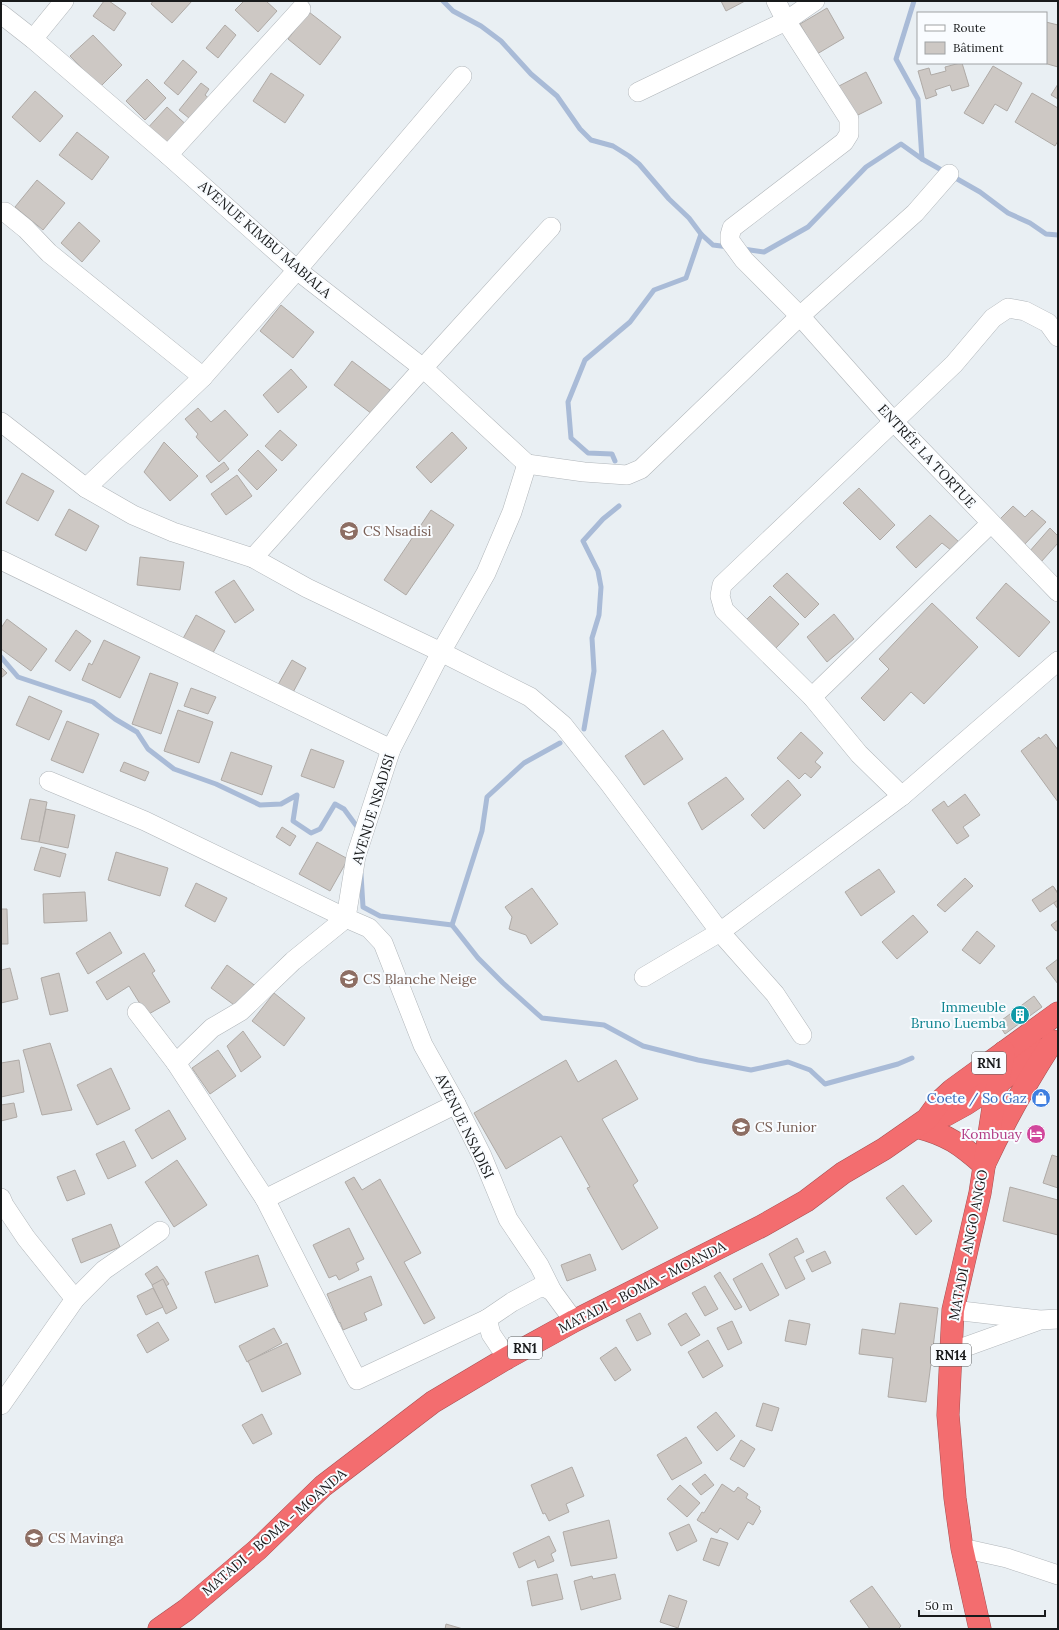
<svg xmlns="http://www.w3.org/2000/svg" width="1059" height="1630" viewBox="0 0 1059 1630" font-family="Lora,serif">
<rect width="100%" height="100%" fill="#e9eff3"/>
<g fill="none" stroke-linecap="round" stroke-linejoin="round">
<g stroke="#a9bbd7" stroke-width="5">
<path d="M443 1 453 11 481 26 501 41 531 74 557 96 580 129 591 140 613 146 629 156 639 164 669 199 689 218 701 234 713 245 729 247"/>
<path d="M914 1 896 59 918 99 922 159"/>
<path d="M952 176 980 192 1008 213 1030 223 1046 234 1058 235"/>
<path d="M743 249 764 252 808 227 866 167 901 144 922 159 945 172"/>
<path d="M615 461 612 454 588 453 571 438 568 402 585 360 630 322 654 290 686 278 701 234"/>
<path d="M1 657 18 677 93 702 115 719 137 732 148 749 174 769 216 784 260 805 281 804 297 795 293 821 311 833 320 829 335 804 344 809 358 828"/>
<path d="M584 729 594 671 592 638 599 615 601 587 598 571 583 541 603 519 619 506"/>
<path d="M560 743 524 763 487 797 482 831 452 925 478 958 503 983 542 1018 604 1025 643 1046 698 1060 751 1070 788 1062 810 1070 825 1084 898 1064 912 1058"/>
<path d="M361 874 363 907 380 916 452 925"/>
</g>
</g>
<g fill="#cdc8c4" stroke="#afaaa6">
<path d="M104 1H109L126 13 114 31 93 16Z"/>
<path d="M153 1H192L172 23 151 4Z"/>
<path d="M244 1H266L277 11 258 32 235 10Z"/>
<path d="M721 1H745L726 11Z"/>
<path d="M827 8 844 38 817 54 800 24Z"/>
<path d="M309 12 341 37 320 65 288 39Z"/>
<path d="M1046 22 1058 25V67L1044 63H1046Z"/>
<path d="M225 25 236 35 218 58 206 48Z"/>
<path d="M93 35 122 65 100 87 70 56Z"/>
<path d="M183 60 197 72 178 95 164 83Z"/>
<path d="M960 63H962L969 86 952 91 950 85 935 90 937 95 926 99 918 71 929 68 931 75 946 71 945 67Z"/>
<path d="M993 66 1022 83 1007 111 995 104 983 124 964 113Z"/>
<path d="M866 72 882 103 854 117 839 86Z"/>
<path d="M271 73 304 95 285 123 253 101Z"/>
<path d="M147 79 166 98 145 120 126 101Z"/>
<path d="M201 83 209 89 205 95 212 101 194 122 179 110Z"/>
<path d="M1058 84V99L1051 95Z"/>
<path d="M35 91 63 116 40 142 12 117Z"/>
<path d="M1032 93 1058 108V141L1055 146 1015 122Z"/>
<path d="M167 107 191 129 169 153 145 131Z"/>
<path d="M77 132 109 157 92 180 59 155Z"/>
<path d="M37 180 65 203 43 230 15 207Z"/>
<path d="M79 222 100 241 82 262 61 243Z"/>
<path d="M281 305 314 332 293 358 260 331Z"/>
<path d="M352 361 390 390 372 414 334 385Z"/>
<path d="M291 369 307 387 278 413 263 395Z"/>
<path d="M198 408 211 422 225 410 248 435 219 462 196 437 198 434 185 419Z"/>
<path d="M280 430 297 445 282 461 265 446Z"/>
<path d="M452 432 467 448 431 483 416 467Z"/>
<path d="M164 442 198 476 170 501 144 472Z"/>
<path d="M258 450 277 470 257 490 238 470Z"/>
<path d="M224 462 229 469 211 483 206 476Z"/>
<path d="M22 473 54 491 38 521 6 503Z"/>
<path d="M237 475 252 496 226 515 211 494Z"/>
<path d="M859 488 895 525 880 540 843 503Z"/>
<path d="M1013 506 1025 517 1032 510 1046 522 1023 546 999 520Z"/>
<path d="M69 509 99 526 86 551 55 535Z"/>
<path d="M431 510 454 525 406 595 384 580Z"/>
<path d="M930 515 959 542 952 551 942 543 916 568 896 547Z"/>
<path d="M1050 528 1058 536V543L1041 562 1029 552Z"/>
<path d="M140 557 184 562 180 590 137 585Z"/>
<path d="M787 573 819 604 805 618 773 586Z"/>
<path d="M234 580 254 610 235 623 215 592Z"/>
<path d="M1006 583 1050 622 1019 657 976 618Z"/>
<path d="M770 596 799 624 776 648 746 620Z"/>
<path d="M932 603 978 647 924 704 911 692 884 721 861 698 889 669 879 659Z"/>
<path d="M834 614 854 639 827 662 807 637Z"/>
<path d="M196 615 225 631 209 660 180 644Z"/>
<path d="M7 619 47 649 31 671 1 649V628Z"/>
<path d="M76 630 91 641 70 671 55 661Z"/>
<path d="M104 640 140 657 120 698 82 680 89 663 92 665Z"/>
<path d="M292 660 306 668 290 698 275 690Z"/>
<path d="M1 667 7 673 1 678Z"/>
<path d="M150 673 178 683 161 734 132 724Z"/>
<path d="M191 688 216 697 208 714 184 706Z"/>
<path d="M29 696 62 711 49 740 16 725Z"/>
<path d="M178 710 213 722 199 763 164 751Z"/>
<path d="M67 721 99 734 83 773 51 760Z"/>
<path d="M663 730 683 759 644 785 625 756Z"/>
<path d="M801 732 823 753 815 762 821 767 811 778 805 773 799 779 777 758Z"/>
<path d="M1046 734 1058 750V802L1021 751 1039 737 1040 739Z"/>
<path d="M311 749 344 761 334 788 301 776Z"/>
<path d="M231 752 272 766 262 795 221 780Z"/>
<path d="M124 762 149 772 145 781 120 771Z"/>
<path d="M726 777 744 799 702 830 688 803Z"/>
<path d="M788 780 801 795 764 829 751 815Z"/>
<path d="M965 794 980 815 963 827 969 836 957 844 932 810 944 801 948 807Z"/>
<path d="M30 799 47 802 39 842 21 839Z"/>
<path d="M46 809 75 815 68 848 39 842Z"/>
<path d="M282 827 296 836 290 846 276 837Z"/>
<path d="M317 842 348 859 330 891 299 874Z"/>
<path d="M41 847 66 854 60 877 34 870Z"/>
<path d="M116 852 168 868 160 896 108 880Z"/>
<path d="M879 869 895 892 861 916 845 892Z"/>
<path d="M965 878 973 886 945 912 937 905Z"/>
<path d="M196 883 227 898 215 922 185 906Z"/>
<path d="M1053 886 1058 893V909L1045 891Z"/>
<path d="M1053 886 1058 894V900L1040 912 1032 900Z"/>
<path d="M532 888 558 924 531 944 526 935 509 929 512 917 505 907Z"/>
<path d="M85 892 87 921 44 923 43 894Z"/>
<path d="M1 909H7L8 944H1Z"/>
<path d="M913 915 928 932 897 959 882 942Z"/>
<path d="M1058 920V930L1056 931 1051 925Z"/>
<path d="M977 931 995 946 980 964 962 950Z"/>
<path d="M110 932 122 953 88 974 76 953Z"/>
<path d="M144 953 155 971 152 973 170 1002 147 1015 129 986 107 1000 96 982Z"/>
<path d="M1058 959V984L1046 968Z"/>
<path d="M227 965 257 987 241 1010 211 988Z"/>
<path d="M10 968 18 999 1 1003V970Z"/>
<path d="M59 973 68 1011 50 1015 41 978Z"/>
<path d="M274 993 305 1018 284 1046 252 1021Z"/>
<path d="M1034 996 1042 1007 1005 1034 998 1023Z"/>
<path d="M243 1031 261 1057 241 1072 227 1046Z"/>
<path d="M50 1043 72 1110 42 1115 23 1050Z"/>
<path d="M218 1050 236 1076 210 1094 192 1068Z"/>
<path d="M19 1060 24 1092 1 1097V1063Z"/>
<path d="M566 1060 578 1082 616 1060 638 1099 602 1119 638 1181 633 1185 658 1228 622 1250 587 1188 590 1187 561 1136 506 1169 474 1113Z"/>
<path d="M111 1068 130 1109 97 1125 77 1085Z"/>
<path d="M14 1103 17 1117 1 1121V1105Z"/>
<path d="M169 1110 186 1139 152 1159 135 1130Z"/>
<path d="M124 1141 136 1166 108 1179 96 1154Z"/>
<path d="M1052 1155 1058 1157V1188L1043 1183Z"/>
<path d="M177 1160 207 1205 174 1227 145 1182Z"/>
<path d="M75 1170 85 1194 67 1201 57 1177Z"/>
<path d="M354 1177 362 1190 380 1179 421 1253 404 1262 435 1318 424 1324 345 1182Z"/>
<path d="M903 1185 932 1221 916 1235 886 1198Z"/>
<path d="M1010 1187 1058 1200V1235L1003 1221Z"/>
<path d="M111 1224 120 1247 81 1263 72 1239Z"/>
<path d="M349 1228 364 1259 356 1263 359 1270 339 1280 336 1275 329 1278 313 1245Z"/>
<path d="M797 1238 804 1252 794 1257 805 1279 786 1289 769 1254Z"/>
<path d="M825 1251 831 1263 812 1272 806 1260Z"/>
<path d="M590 1254 596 1270 567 1281 561 1265Z"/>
<path d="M258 1255 268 1286 215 1303 205 1272Z"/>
<path d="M762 1263 779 1295 750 1311 733 1279Z"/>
<path d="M157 1266 169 1284 157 1292 145 1274Z"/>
<path d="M720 1272 742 1307 735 1310 714 1276Z"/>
<path d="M371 1276 382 1305 364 1313 367 1320 343 1330 340 1322 339 1323 327 1294Z"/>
<path d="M163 1279 177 1308 166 1314 152 1285Z"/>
<path d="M705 1286 718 1309 705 1316 692 1293Z"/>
<path d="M153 1288 163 1307 146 1315 137 1296Z"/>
<path d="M900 1303 938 1308 926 1402 888 1397 893 1358 859 1354 862 1329 895 1334Z"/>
<path d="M640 1313 651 1334 637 1341 626 1320Z"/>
<path d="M686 1313 700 1335 681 1346 668 1324Z"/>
<path d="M789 1320 810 1324 806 1345 785 1341Z"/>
<path d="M732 1321 742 1343 728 1350 717 1328Z"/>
<path d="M158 1322 169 1340 147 1353 137 1335Z"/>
<path d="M274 1328 282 1343 247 1362 239 1346Z"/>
<path d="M708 1340 723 1366 703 1378 688 1352Z"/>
<path d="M287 1343 301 1374 262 1392 248 1361Z"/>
<path d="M616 1347 631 1370 615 1381 600 1358Z"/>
<path d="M763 1403 779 1408 772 1431 756 1426Z"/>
<path d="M716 1412 735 1436 717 1451 697 1427Z"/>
<path d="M262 1414 272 1434 253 1444 242 1425Z"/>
<path d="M686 1437 702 1463 672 1480 657 1455Z"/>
<path d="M741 1440 755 1449 744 1467 730 1459Z"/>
<path d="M572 1467 584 1496 566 1504 569 1512 549 1521 545 1513 543 1514 531 1485Z"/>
<path d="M705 1474 714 1485 701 1495 692 1484Z"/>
<path d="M722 1484 734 1492 738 1487 748 1494 746 1498 760 1507 759 1509 761 1511 753 1525 748 1522 738 1540 720 1528 717 1533 697 1520 702 1512 704 1513Z"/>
<path d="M680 1485 700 1503 687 1517 667 1499Z"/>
<path d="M609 1520 617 1558 571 1566 563 1532Z"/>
<path d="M689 1524 697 1541 677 1551 669 1533Z"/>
<path d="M549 1536 556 1551 551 1554 554 1561 538 1568 535 1560 519 1568 513 1553Z"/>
<path d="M711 1538 728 1543 719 1566 703 1560Z"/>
<path d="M557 1574 563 1599 532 1606 527 1581Z"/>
<path d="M615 1574 621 1599 581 1610 574 1581 592 1576 593 1579Z"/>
<path d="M872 1586 901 1626 898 1629H870L850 1601Z"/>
<path d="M669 1595 687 1601 678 1628 660 1622Z"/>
<path d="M446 1624 463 1629H445Z"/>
</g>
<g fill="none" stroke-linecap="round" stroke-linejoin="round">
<g stroke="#b1b6ba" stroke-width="20">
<g id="minor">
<path d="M776 1 786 21 849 119V134L844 142 732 228 730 235V241L744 260 800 316 894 422 1058 592"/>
<path d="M1 14 33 39 168 155 297 270 423 368 527 464"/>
<path d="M33 39 64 1"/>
<path d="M638 92 786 21 815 1"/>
<path d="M168 155 301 9"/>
<path d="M1 212H5L26 229 49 253 203 377"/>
<path d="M1 422 86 488 133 515 173 532 253 558 307 588 441 652 530 697 563 725 609 783 720 932 775 994 802 1035"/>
<path d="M527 464 584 472 627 475 641 469 800 316 915 213 949 174"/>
<path d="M86 488 203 377 297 270 462 76"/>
<path d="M253 558 423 368 551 227"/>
<path d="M1 560 391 749"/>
<path d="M812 697 991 523"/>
<path d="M49 781 145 821 346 918 293 961 241 1011 212 1028 176 1063"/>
<path d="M902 796 859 754 812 697 724 610 720 596 722 585 954 364 993 318 1008 308 1025 311 1048 323 1058 337"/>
<path d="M644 977 720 932 902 796 1058 661"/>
<path d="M137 1012 176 1063 265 1199 357 1380 487 1319"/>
<path d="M1 1198 4 1205 26 1238 75 1299"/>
<path d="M265 1199 456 1104"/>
<path d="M552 1291 574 1321"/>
<path d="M953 1310 1040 1320 1058 1319"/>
<path d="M951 1352 1037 1321"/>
<path d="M507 1358 491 1334 487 1319 512 1302 542 1286 552 1291 539 1265 508 1219 482 1156 456 1104 423 1045 383 943 369 928 346 918 356 856 391 749 441 652 486 573 512 512 527 464"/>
<path d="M1 1405 75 1299 104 1270 160 1231"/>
<path d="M962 1548 1007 1558 1058 1575"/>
</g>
</g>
<g stroke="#a65052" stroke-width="23">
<g id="highway">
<path d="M927 1119 946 1115 966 1104 998 1083 1041 1050"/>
<path d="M917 1127C948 1135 960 1144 984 1165 1004 1122 1027 1081 1053 1041"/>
<path d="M159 1629 186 1610 257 1550 323 1486 433 1402 507 1358 574 1321 762 1226 806 1201 843 1173 884 1149 927 1119 940 1101 952 1090 1058 1013"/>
<path d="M980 1629 962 1548 955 1498 948 1415 953 1310 980 1193 993 1108 1004 1052"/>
</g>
</g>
<use href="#minor" stroke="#fff" stroke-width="19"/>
<use href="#highway" stroke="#f36d6f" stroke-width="22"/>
</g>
<defs>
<g id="school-disc" transform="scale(1)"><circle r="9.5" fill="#8d6e63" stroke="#f9fcff"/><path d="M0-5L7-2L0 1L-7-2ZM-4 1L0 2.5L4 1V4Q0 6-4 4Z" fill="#fff"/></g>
<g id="building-disc" transform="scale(1)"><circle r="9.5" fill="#0f9aa8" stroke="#f9fcff"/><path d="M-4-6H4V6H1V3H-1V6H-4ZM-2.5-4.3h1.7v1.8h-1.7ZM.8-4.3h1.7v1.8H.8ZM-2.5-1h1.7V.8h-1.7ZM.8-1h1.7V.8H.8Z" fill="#fff"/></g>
<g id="shop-disc" transform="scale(1)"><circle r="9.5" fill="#3f7fe0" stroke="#f9fcff"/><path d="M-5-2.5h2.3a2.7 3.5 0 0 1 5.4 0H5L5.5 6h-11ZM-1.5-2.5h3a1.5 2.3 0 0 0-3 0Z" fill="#fff"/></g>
<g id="hotel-disc" transform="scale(1)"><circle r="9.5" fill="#d1479c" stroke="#f9fcff"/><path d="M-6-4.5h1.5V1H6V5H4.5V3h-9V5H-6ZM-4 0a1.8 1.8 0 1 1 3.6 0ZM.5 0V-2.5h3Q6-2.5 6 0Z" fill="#fff"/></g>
</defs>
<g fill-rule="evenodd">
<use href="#school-disc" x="349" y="531"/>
<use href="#school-disc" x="349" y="979"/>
<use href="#building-disc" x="1020" y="1015"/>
<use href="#shop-disc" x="1041" y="1098"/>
<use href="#school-disc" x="741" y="1127"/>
<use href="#hotel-disc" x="1036" y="1134"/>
<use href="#school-disc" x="34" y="1538"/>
</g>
<g text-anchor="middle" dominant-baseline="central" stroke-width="4" stroke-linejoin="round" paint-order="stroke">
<g fill="#f9fcff" stroke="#5c5e5f" stroke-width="1">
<rect x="972" y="1052" width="34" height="22" rx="3"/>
<rect x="508" y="1337" width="34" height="22" rx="3"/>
<rect x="931" y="1344" width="40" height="22" rx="3"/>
</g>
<g font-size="13" font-weight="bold" fill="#181a1b">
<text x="989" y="1063">RN1</text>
<text x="525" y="1348">RN1</text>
<text x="951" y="1355">RN14</text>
</g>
<g font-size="14" fill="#181a1b" stroke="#f9fcff">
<text transform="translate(265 239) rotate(41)">AVENUE KIMBU MABIALA</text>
<text transform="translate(927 456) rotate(47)">ENTRÉE LA TORTUE</text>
<text transform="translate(373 809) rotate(-73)">AVENUE NSADISI</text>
<text transform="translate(465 1126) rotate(64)">AVENUE NSADISI</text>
<text transform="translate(968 1245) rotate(-79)">MATADI - ANGO ANGO</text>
<text transform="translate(642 1287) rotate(-27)">MATADI - BOMA - MOANDA</text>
<text transform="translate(274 1532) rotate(-41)">MATADI - BOMA - MOANDA</text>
</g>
<g font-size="14" fill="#785e54" stroke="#f9fcff" text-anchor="start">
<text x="363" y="531">CS Nsadisi</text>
<text x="363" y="979">CS Blanche Neige</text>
<text x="755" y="1127">CS Junior</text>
<text x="48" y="1538">CS Mavinga</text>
</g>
<g font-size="14" fill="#0d838f" stroke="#f9fcff" text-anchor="end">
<text x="1006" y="1007">Immeuble<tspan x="1006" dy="16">Bruno Luemba</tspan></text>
</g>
<g font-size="14" fill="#366cbe" stroke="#f9fcff" text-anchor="end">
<text x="1027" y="1098">Coete / So Gaz</text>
</g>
<g font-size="14" fill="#b23c85" stroke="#f9fcff" text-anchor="end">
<text x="1022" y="1134">Kombuay</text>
</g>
</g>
<rect width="1059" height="1630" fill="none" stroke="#181a1b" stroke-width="4"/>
<rect x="917" y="12" width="130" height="52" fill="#f9fcff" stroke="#9fa2a4"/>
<rect x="925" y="25" width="20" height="6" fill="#ffffff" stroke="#9fa2a4"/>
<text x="953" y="32" font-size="12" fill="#181a1b">Route</text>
<rect x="925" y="42" width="20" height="12" fill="#cdc8c4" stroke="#9fa2a4"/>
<text x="953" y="52" font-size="12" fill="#181a1b">Bâtiment</text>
<path d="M919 1610v6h126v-6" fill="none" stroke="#181a1b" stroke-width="2"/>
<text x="925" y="1610" font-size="12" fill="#181a1b" stroke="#f9fcff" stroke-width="3" paint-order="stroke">50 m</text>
</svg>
